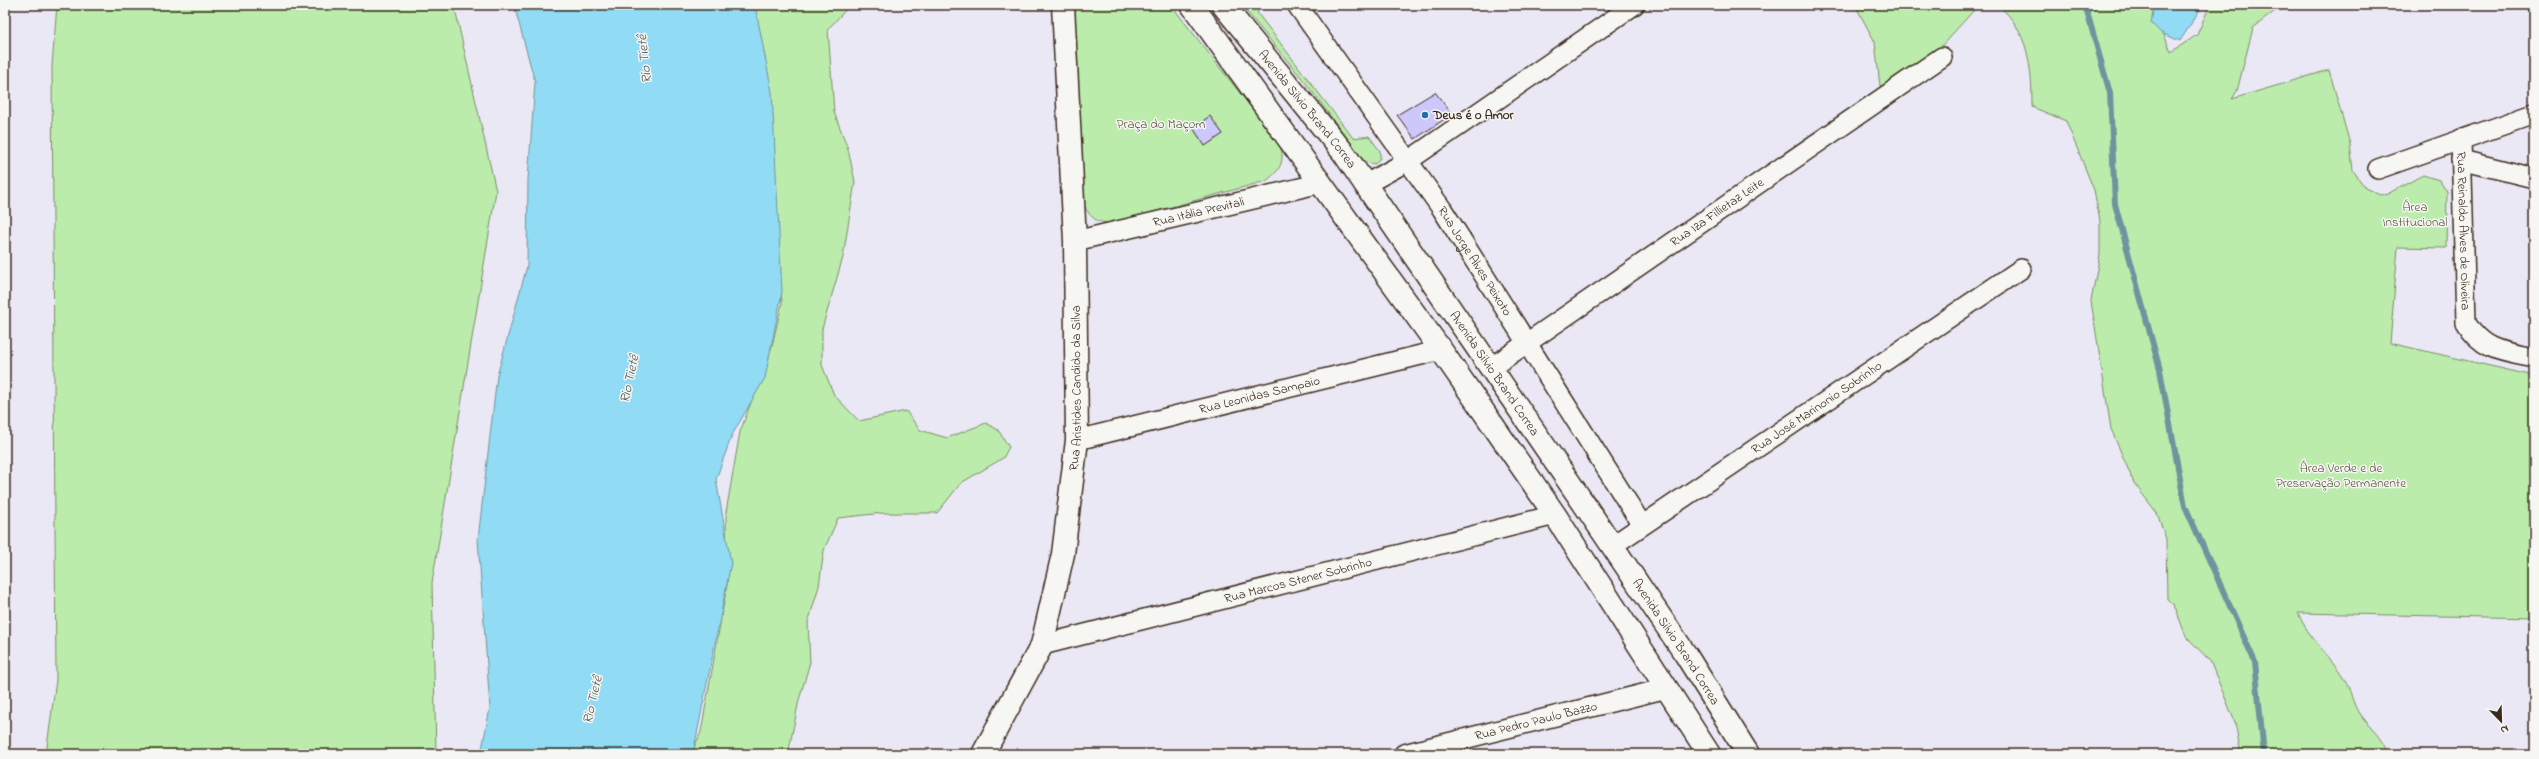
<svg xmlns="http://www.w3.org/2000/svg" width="2539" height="759" viewBox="0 0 2539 759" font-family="'Indie Flower',sans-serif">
<rect width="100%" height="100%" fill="#eae8f5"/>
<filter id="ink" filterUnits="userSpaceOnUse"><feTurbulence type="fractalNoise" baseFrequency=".025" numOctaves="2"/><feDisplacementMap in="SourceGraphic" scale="8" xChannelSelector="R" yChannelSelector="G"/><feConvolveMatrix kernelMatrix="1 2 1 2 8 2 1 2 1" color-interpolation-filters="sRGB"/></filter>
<g filter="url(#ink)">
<g fill="#bbecac" stroke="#7b8b65">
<path d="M57 5H454L496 191 432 583 436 754H46L56 680 52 66Z"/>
<path d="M742 5H850L828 29 834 112 848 149 855 182 843 257 822 329V365L834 395 859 421 906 411 920 430 947 438 986 423 998 430 1009 447 1003 458 961 483 937 513H883L838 518 824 550 819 586 808 623 810 662 799 700 788 754H691L701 732 727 585 726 512 740 432 772 346 782 303 771 150Z"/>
<path d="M1074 5H1171L1279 143C1286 160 1281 170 1266 181L1113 223C1097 223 1091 219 1084 205Z"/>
<path d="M1241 5H1264L1257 8 1258 14 1353 138 1369 136 1380 151V158L1375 164 1365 162 1305 82Z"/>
<path d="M1855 5H1987L1975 9 1916 74 1892 87 1880 86 1875 42Z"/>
<path d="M1998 5H2152L2171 52 2197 35 2210 5H2325L2275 11 2253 28 2237 91 2232 99 2329 70 2350 144 2353 170 2365 188 2380 195 2391 192 2423 175 2439 180 2447 192 2446 248 2398 247 2390 343 2534 376V618L2298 613C2308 638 2330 655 2344 678 2351 689 2352 704 2360 715 2372 731 2380 734 2388 754H2241L2235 722 2210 661 2186 636 2174 605 2167 599 2166 539 2157 513 2134 483 2111 429 2091 301 2100 254V221L2094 190 2066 121 2032 107C2032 68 2029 31 1998 5Z"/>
</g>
<g fill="#92dbf4" stroke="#6f949e">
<path d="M514 5H755L772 92 782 292 765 378 732 435 716 479 731 563 693 754H481L490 708 478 539 497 376 527 266 528 179 535 82Z"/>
<path d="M2154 5H2203L2180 41 2161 33 2151 23Z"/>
</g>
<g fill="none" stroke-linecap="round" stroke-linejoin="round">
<path stroke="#6f949e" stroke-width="6" d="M2085 5 2110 93 2115 204 2160 370 2185 506 2255 662 2264 754"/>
</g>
<g fill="#cdc8fb" stroke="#3b2a1e">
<path d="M1435 92 1452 114 1415 139 1397 115Z"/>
<path d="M1210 116 1223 134 1205 146 1193 128Z"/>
</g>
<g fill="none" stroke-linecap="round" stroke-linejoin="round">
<g stroke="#3b2a1e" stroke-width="22">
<g id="street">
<path id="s1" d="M1297 5 1442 209 1642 525"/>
<path id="s2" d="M2461 139 2466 323C2482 351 2505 352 2534 358"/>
<path d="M2461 160 2534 178"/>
<path d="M2378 169 2534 114"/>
<path d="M1364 185 1408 161 1634 5"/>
<path id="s3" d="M1075 241 1321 183"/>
<path id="s4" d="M1492 367 1942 57"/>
<path id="s5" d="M1077 440 1441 350"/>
<path id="s6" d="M1612 546 2021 269"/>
<path id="s7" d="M1042 645 1555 515"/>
<path id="s8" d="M1404 754 1667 688"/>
</g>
</g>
<g stroke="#3b2a1e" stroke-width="25">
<g id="secondary">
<path d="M1192 5 1441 350 1555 515 1709 754"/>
<path id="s9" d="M1223 5 1343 152 1582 501 1686 655 1748 754"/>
<path id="s10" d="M983 754 1042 645 1063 554 1077 440 1075 241 1063 5"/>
</g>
</g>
<use href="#street" stroke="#f6f6f2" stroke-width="19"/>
<use href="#secondary" stroke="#f6f6f2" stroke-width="22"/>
</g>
</g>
<circle fill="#1f6fb2" stroke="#f6f6f2" stroke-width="1.5" cx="1425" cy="115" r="4"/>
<g text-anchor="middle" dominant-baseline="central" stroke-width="3" stroke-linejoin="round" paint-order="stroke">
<g font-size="13" fill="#3b2a1e" stroke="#f6f6f2">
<text stroke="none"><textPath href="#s9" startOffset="134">Avenida Silvio Brand Correa</textPath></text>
<text stroke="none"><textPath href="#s3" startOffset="127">Rua Itália Previtali</textPath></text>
<text stroke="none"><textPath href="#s4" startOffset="273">Rua Iza Fillietaz Leite</textPath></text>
<text stroke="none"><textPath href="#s2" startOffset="92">Rua Reinaldo Alves de Oliveira</textPath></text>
<text stroke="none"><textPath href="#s1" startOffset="312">Rua Jorge Alves Peixoto</textPath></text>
<text stroke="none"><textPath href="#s9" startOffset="458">Avenida Silvio Brand Correa</textPath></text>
<text stroke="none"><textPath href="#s10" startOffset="384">Rua Aristides Candido da Silva</textPath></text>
<text stroke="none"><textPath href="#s5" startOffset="188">Rua Leonidas Sampaio</textPath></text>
<text stroke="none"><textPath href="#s6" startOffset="247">Rua José Marinonio Sobrinho</textPath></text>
<text stroke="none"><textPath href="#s7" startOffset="264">Rua Marcos Stener Sobrinho</textPath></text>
<text stroke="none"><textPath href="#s9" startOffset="782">Avenida Silvio Brand Correa</textPath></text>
<text stroke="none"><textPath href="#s8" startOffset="136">Rua Pedro Paulo Bazzo</textPath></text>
</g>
<g font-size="13" font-weight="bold" fill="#3b2a1e" stroke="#f6f6f2" text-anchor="start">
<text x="1433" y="115">Deus é o Amor</text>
</g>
<g font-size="13" fill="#55513a" stroke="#f6f6f2">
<text x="1161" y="124">Praça do Maçom</text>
<text x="2415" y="207">Área<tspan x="2415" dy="15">Institucional</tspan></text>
<text x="2341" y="468">Área Verde e de<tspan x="2341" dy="15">Preservação Permanente</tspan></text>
</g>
<g font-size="14" font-style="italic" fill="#515654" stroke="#f6f6f2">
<text transform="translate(645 59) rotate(-96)">Rio Tietê</text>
<text transform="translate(630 379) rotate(-78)">Rio Tietê</text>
<text transform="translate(593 700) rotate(-77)">Rio Tietê</text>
</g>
</g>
<rect width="2539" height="759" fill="none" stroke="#f6f6f2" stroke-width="20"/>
<rect x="10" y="10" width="2519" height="739" fill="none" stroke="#3b2a1e" stroke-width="1.5" filter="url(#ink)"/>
<g transform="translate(2501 721) rotate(157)" stroke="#f6f6f2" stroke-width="3" paint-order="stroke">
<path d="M0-3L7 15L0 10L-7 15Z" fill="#3b2a1e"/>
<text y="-6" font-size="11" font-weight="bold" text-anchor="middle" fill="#3b2a1e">N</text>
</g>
</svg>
